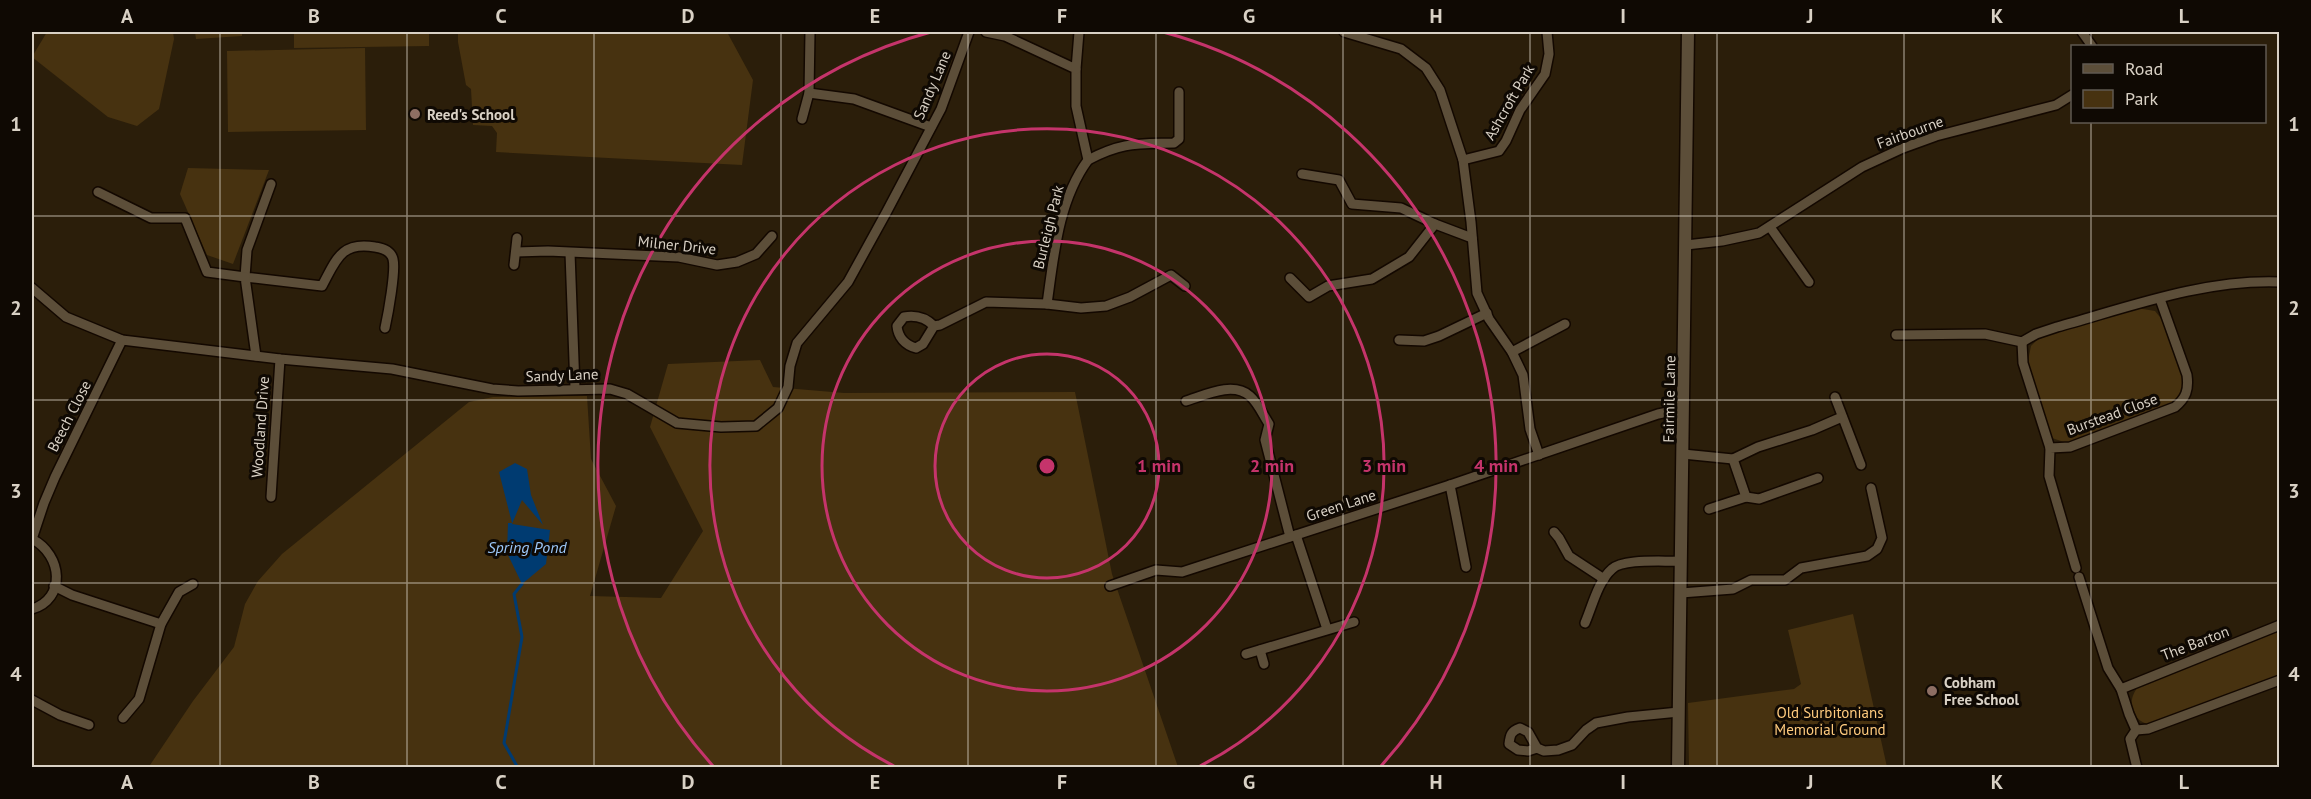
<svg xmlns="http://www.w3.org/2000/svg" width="2311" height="799" viewBox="0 0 2311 799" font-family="'PT Sans',sans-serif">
<rect width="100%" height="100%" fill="#2b1e0a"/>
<g fill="#473210">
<path d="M47 32H173L174 39 159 109 137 126 108 117 32 57Z"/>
<path d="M195 32H242V36L196 39Z"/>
<path d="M294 32H429V46L294 48Z"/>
<path d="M458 32H727L753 80 742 165 496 152 497 133 492 126 473 125 471 89 466 85 458 42Z"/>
<path d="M365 48 366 130 228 132 227 51Z"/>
<path d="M188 168 269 170 233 264 207 255 180 194Z"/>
<path d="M2137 308 2155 311 2164 322 2184 376 2183 392 2172 404 2076 441 2067 443 2052 438 2027 366 2031 346 2036 341 2053 332Z"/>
<path d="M760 360 773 387 844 393 1075 392 1112 574 1178 767 148 768 193 701 234 647 245 604 258 581 282 554 469 402 493 397 587 396 591 459 616 506 590 596 661 598 703 531 650 427 668 364Z"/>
<path d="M1853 614 1887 767H1689L1688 703 1794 689 1801 684 1788 630Z"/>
<path d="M2279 628V676L2150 725C2129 720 2126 697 2141 684Z"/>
</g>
<path fill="#003b71" d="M515 463 527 469 531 495 543 525 522 500 512 524 550 530 546 564 522 584 507 553 508 523H512L499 472Z"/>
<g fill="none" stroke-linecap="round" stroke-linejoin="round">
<path stroke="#003b71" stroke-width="3" d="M518 768 504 743 522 637 514 594 522 584"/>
<g stroke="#130800" stroke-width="12">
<g id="minor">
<path d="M986 32 1005 36 1076 69V106L1088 160C1058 201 1054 255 1047 304"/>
<path d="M1344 32 1401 49 1426 68 1440 90 1463 160 1471 222 1477 293 1489 319 1512 352 1523 375 1530 429 1539 455"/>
<path d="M2082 32 2092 46"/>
<path d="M1076 69 1079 32"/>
<path d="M809 93 854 99 931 127"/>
<path d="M802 119 809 93 810 32"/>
<path d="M1088 160C1122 142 1136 144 1174 143L1179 139V92"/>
<path d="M1463 160 1499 151 1506 141 1520 110 1545 74 1549 54 1547 32"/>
<path d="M1302 174 1339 180 1352 204 1401 208 1435 224 1472 238"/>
<path d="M271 184 247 250 245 277 322 286C336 260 341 241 375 247 382 248 391 251 393 259 396 271 388 314 385 328"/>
<path d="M98 192 151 218H185L207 272 245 277 256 356"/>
<path d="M1770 227 1809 282"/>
<path d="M1686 245 1722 241 1759 233 1862 167 1903 148 1936 136 2056 105 2072 95"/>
<path d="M516 252 548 251 679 257 717 265 737 262 756 254 772 236"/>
<path d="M570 253 575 388"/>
<path d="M514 265 517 238"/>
<path d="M1290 278 1309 297 1328 286 1372 279 1409 257 1435 224"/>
<path d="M32 288 66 317 122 340 280 359 392 369 492 389 518 391 610 389 627 394 677 423 721 427 756 426 778 408 788 387 790 366 797 343 848 282 886 213 941 109 969 32"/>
<path d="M934 326C926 318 915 315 904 317L897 326C898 337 905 345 916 348L923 344 934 326 940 325 986 302 1047 304 1081 308 1106 306 1130 297 1171 275 1185 286"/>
<path d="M1896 335 1985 334 2022 342 2036 334 2057 327C2129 307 2204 279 2280 282"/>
<path d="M1399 340 1424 341 1439 336 1487 313"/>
<path d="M2022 342 2023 363 2050 448"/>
<path d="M1512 352 1565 324"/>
<path d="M1835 397 1861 465"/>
<path d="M1186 401C1205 395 1233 381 1250 396 1258 403 1263 415 1269 424L1265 440 1290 537"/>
<path d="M1683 454 1733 459 1758 447 1812 430 1842 417"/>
<path d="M1450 485 1466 567"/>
<path d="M271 497 280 359"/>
<path d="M1746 497 1759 499 1818 478"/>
<path d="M1709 509 1746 497 1733 459"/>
<path d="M1554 532 1559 538 1569 556 1604 579"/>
<path d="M1296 535 1327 629"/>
<path d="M32 539 44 503 55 477 122 340"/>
<path d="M32 539C63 555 66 599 32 609"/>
<path d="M2076 568 2049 476 2050 448 2070 447 2175 407C2186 398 2189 390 2187 375L2160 299"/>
<path d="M2079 577 2108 668 2121 689"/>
<path d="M54 586 72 595 161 624"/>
<path d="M1110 586 1156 570 1182 572 1450 485 1658 414 1683 409"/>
<path d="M1681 593 1733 589 1751 580H1785L1801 568 1867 556 1877 549 1882 538 1871 488"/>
<path d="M1585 623C1592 607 1598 581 1612 569 1623 558 1665 562 1681 561"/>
<path d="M2280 625 2121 689 2129 714 2136 730 2148 729 2280 680"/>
<path d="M1260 650 1264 664"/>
<path d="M1246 654 1354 622"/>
<path d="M32 700 60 715 89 725"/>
<path d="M123 718 139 699 161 624 179 592 193 584"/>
<path d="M2136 730 2130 739 2137 768"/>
<path d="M1537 748 1528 732 1520 728C1511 731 1510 735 1509 744L1518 750 1528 751 1537 748 1544 751 1558 750 1572 745 1586 730 1596 723 1628 717 1679 712"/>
</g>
</g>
<g stroke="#130800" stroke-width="15">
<path id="tertiary" d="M1678 768 1688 32"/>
</g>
<use href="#minor" stroke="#5c4e39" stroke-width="9"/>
<use href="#tertiary" stroke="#5c4e39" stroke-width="12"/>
</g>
<path fill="none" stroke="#d9d1c5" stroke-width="1.5" stroke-opacity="0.55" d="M220 32V768M407 32V768M594 32V768M781 32V768M968 32V768M1156 32V768M1343 32V768M1530 32V768M1717 32V768M1904 32V768M2091 32V46M2091 122V768M32 216H2280M32 400H2280M32 583H2280"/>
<g fill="none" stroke="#c5346b" stroke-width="3">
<circle cx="1047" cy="466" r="112"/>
<circle cx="1047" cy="466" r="225"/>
<path d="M894 766A337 337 0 1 1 1200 766"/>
<path d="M713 766A449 449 0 0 1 931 32M1163 32A449 449 0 0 1 1381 766"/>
</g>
<g fill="#8d6e63" stroke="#0f0903" stroke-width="2">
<circle cx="415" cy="114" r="6"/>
<circle cx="1932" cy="691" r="6"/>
</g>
<g text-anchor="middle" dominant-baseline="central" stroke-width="6" stroke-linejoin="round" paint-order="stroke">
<g font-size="15" fill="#d9d1c5" stroke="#0f0903">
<text transform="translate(932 85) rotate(-67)">Sandy Lane</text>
<text transform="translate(1509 102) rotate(-60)">Ashcroft Park</text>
<text transform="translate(1910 132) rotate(-20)">Fairbourne</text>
<text transform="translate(1048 227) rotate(-76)">Burleigh Park</text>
<text transform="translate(677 245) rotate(6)">Milner Drive</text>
<text transform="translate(562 375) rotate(-2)">Sandy Lane</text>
<text transform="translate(1669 399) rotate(-89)">Fairmile Lane</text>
<text transform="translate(2112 414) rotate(-20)">Burstead Close</text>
<text transform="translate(69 416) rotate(-63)">Beech Close</text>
<text transform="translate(260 427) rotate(-86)">Woodland Drive</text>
<text transform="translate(1341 505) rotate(-18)">Green Lane</text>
<text transform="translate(2195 643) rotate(-21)">The Barton</text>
</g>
<g font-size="15" font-weight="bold" fill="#d9d1c5" stroke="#0f0903" text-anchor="start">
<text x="427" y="114">Reed's School</text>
<text x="1944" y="682">Cobham<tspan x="1944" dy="17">Free School</tspan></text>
</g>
<g font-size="15" fill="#ffcb7e" stroke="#0f0903">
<text x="1830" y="712">Old Surbitonians<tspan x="1830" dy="17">Memorial Ground</tspan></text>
</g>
<g font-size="16" font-style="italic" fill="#9cc7f8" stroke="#0f0903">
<text x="527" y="547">Spring Pond</text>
</g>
</g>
<circle cx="1047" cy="466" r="9" fill="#c5346b" stroke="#0f0903" stroke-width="3"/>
<g font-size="18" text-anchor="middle" font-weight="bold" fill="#c5346b" stroke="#0f0903" stroke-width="6" stroke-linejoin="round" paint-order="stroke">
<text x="1159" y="472">1 min</text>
<text x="1272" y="472">2 min</text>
<text x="1384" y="472">3 min</text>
<text x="1496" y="472">4 min</text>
</g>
<rect width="2311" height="799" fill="none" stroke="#0f0903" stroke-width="66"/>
<rect x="2071" y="45" width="195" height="78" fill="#0f0903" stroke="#605951" stroke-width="1.5"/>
<rect x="2083" y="64" width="30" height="9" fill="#5c4e39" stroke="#605951" stroke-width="1.5"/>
<text x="2125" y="75" font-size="18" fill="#d9d1c5">Road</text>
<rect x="2083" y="90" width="30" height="18" fill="#473210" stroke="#605951" stroke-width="1.5"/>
<text x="2125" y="105" font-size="18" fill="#d9d1c5">Park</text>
<rect x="33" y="33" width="2245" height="733" fill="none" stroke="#d9d1c5" stroke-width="2"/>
<g font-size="20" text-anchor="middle" font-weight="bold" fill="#d9d1c5">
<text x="127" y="23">A</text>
<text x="314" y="23">B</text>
<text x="501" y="23">C</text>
<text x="688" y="23">D</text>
<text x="875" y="23">E</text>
<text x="1062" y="23">F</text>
<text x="1249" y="23">G</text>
<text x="1436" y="23">H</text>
<text x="1623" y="23">I</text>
<text x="1810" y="23">J</text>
<text x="1997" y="23">K</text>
<text x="2184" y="23">L</text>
<text x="16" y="131">1</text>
<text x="2294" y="131">1</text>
<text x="16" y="315">2</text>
<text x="2294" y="315">2</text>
<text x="16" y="498">3</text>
<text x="2294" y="498">3</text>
<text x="16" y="681">4</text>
<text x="2294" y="681">4</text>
<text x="127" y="789">A</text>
<text x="314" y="789">B</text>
<text x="501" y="789">C</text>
<text x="688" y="789">D</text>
<text x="875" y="789">E</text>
<text x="1062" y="789">F</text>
<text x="1249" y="789">G</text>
<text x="1436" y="789">H</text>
<text x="1623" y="789">I</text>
<text x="1810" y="789">J</text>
<text x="1997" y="789">K</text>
<text x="2184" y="789">L</text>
</g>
</svg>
